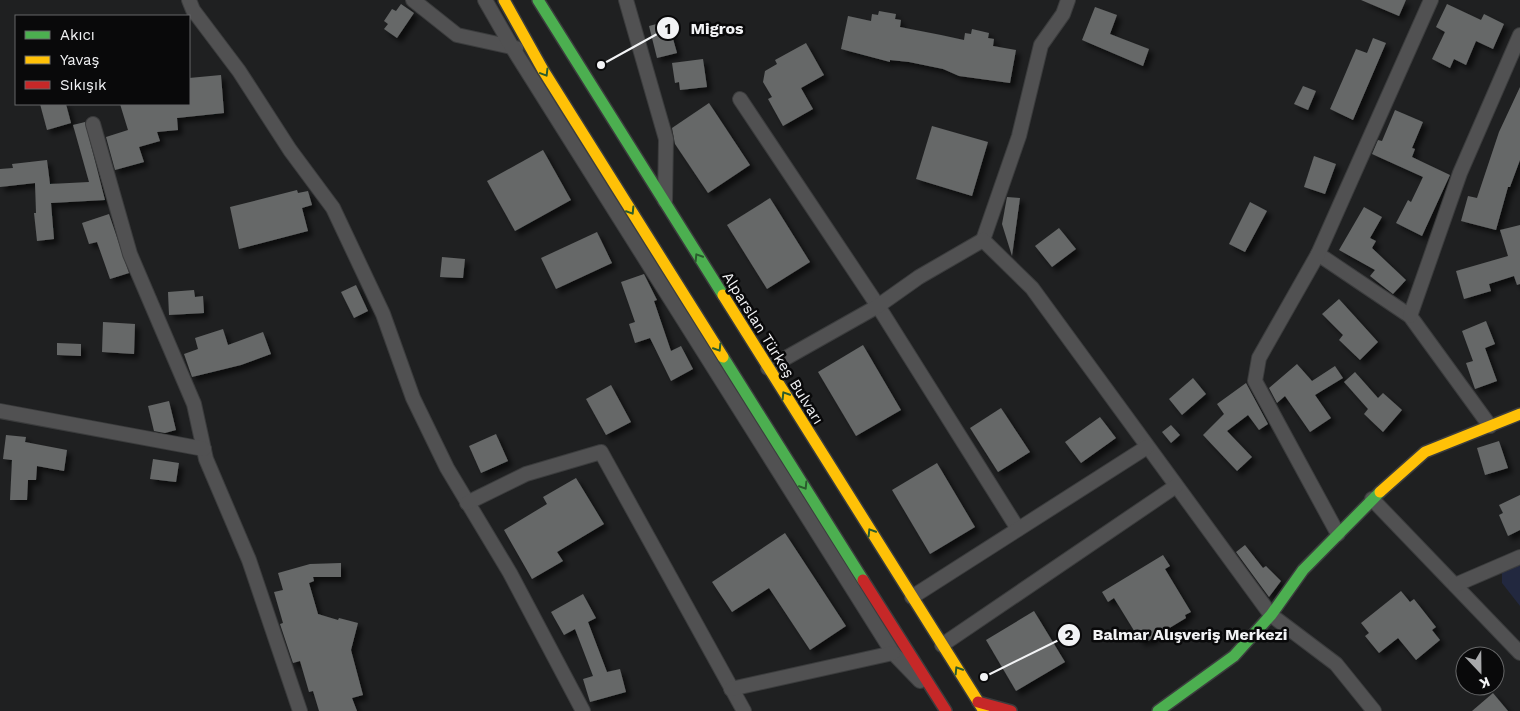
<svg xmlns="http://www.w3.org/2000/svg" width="1520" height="711" viewBox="0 0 1520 711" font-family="'Work Sans',sans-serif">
<defs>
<filter id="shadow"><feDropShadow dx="4.5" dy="4.5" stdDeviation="2.5" flood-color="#0009"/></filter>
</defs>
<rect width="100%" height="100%" fill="#1f2021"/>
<path fill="#22283f" d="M1520 564V606L1502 583V572Z"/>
<g fill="#666868" filter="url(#shadow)">
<path d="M1361 0H1406L1399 16Z"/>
<path d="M401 4 414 13 397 38 384 29 388 24 384 21 392 9 396 11Z"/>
<path d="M1447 4 1481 20 1484 14 1504 24 1493 49 1476 41 1466 65 1454 59 1450 68 1432 59 1445 32 1436 27Z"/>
<path d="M1095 7 1117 15 1110 34 1149 49 1143 66 1082 40Z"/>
<path d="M879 11 896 14 895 19 901 20 900 27 941 35 964 40 965 33 971 34 972 29 989 33 988 38 994 39 993 46 1016 50 1010 83 959 76 943 69 909 62 890 60V62L841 49 848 16 871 21 872 14 878 15Z"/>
<path d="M668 21 677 53 657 58 649 26Z"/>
<path d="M1373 38 1386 43 1353 120 1330 109 1356 49 1367 53Z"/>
<path d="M806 43 824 75 801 88 813 109 783 126 768 99 772 97 763 82 765 71 777 64 775 60Z"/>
<path d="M703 59 707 87 680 90 679 82 675 83 672 63Z"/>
<path d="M221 75 224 113 177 118 178 130 157 132 160 141 139 147 144 162 115 170 106 137 128 130 120 104H189V78Z"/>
<path d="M1303 86 1316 91 1308 110 1294 104Z"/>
<path d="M1520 87V160L1510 187H1508L1496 230 1461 221 1468 196 1477 198 1499 132Z"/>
<path d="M709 103 750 165 708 193 675 144 672 128Z"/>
<path d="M40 104H66L71 123 47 130Z"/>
<path d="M1395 110 1423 122 1412 148 1415 149 1412 157 1450 175 1422 236 1396 223 1408 200 1411 202 1423 177 1372 154 1378 140 1382 141Z"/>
<path d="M85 122 105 200 51 203 54 239 37 241 34 213H36L35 183 0 187V169L13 168 12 164 47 160 50 184 89 182 73 125Z"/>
<path d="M932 126 988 142 972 196 916 179Z"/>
<path d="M543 150 571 200 515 231 487 181Z"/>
<path d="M1314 156 1336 164 1325 194 1304 187Z"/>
<path d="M297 190 298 193 308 191 312 205 302 208 308 231 239 249 230 207Z"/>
<path d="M1007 197 1020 198 1012 256 1002 224Z"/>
<path d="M770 198 810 262 767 289 727 225Z"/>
<path d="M1250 202 1267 211 1245 252 1229 244Z"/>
<path d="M1364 207 1382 217 1370 238 1376 241 1372 248 1406 280 1393 294 1370 276 1375 270 1339 250Z"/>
<path d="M109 214 129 273 110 279 97 242 89 244 82 223Z"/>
<path d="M1520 225V284L1517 285 1514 276 1489 284 1491 291 1464 299 1456 271 1508 256 1500 230Z"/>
<path d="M1059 228 1076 249 1052 267 1035 246Z"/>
<path d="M597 232 612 263 556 289 541 258Z"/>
<path d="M442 257 465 259 463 278 440 277Z"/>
<path d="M644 274 657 300 654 301 671 351 681 346 693 369 671 381 650 338 635 343 629 324 635 322 621 282Z"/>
<path d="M356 285 368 311 354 318 341 292Z"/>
<path d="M194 290 195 297 203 296 204 313 169 315 168 292Z"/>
<path d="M1339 299 1378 342 1360 360 1339 340 1343 335 1322 314Z"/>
<path d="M1486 321 1495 344 1485 348 1497 381 1475 389 1466 363 1473 361 1462 331Z"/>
<path d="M103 322 135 324 134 354 102 352Z"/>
<path d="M223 329 228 345 263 332 271 354 241 365 192 377 184 354 198 349 195 338Z"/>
<path d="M57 343 81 344V356L57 355Z"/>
<path d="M863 345 901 410 856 436 818 372Z"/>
<path d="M1297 364 1312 381 1335 366 1343 378 1315 395 1331 418 1310 432 1285 396 1277 403 1269 388Z"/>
<path d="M1355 372 1378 398 1383 393 1402 410 1383 432 1364 414 1368 409 1344 382Z"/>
<path d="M1193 378 1206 394 1182 415 1169 399Z"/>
<path d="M1246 383 1268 424 1259 430 1248 415 1227 431 1252 457 1237 471 1203 435 1224 414 1217 404Z"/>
<path d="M611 385 631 422 606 435 586 399Z"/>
<path d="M169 401 176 430 165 433 154 431 148 406Z"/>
<path d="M1001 408 1030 452 998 472 970 428Z"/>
<path d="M1100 417 1116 438 1081 463 1065 442Z"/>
<path d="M1171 425 1180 435 1171 443 1162 432Z"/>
<path d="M496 434 508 461 481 473 469 446Z"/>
<path d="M6 435 26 437 25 442 67 450 64 471 37 466 36 480H28L27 500H10L12 460 3 459Z"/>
<path d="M1499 441 1508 468 1485 475 1477 448Z"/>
<path d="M153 459 179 463 176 482 150 479Z"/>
<path d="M937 463 975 527 930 554 892 490Z"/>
<path d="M576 478 604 524 557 552 563 561 532 579 504 530 547 504 543 497Z"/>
<path d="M1520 495V530L1508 536 1499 515 1503 513 1499 505Z"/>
<path d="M785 533 846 626 810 650 769 588 732 612 712 582Z"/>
<path d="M1245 545 1263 568 1266 566 1281 581 1269 597 1236 552Z"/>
<path d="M1163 555 1170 566 1165 569 1191 612 1185 615 1186 618 1148 641 1147 639 1141 642 1114 598 1108 602 1102 592Z"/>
<path d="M341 563V577H313L314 581 309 583 318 614 338 620 339 618 358 623 351 650 363 695 352 698 357 711H319L313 691 309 692 300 661 293 663 280 624 283 623 274 592 283 590 278 573 310 564Z"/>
<path d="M1401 591 1410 602 1414 599 1436 627 1432 630 1440 640 1416 660 1398 638 1379 653 1365 636 1369 633 1361 623Z"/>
<path d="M583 594 596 618 588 622 607 672 620 669 626 692 590 702 583 679 593 676 575 629 564 635 551 612Z"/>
<path d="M1034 611 1065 662 1016 691 986 640Z"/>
<path d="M1493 693 1508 711H1472Z"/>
</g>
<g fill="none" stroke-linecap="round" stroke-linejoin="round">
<g stroke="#3b3c3d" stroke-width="16">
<g id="street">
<path d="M189 0 193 10 239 71 290 150 333 208 383 314 413 398 447 468 510 573 583 711"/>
<path d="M413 0 457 35 516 48"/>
<path d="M485 0 512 47 893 653 920 681"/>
<path d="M626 0 666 139 665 201"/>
<path d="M740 99 878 306 1018 529"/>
<path d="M93 124 130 254 194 404 206 459 249 560 300 711"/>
<path d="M983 240 1019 136 1041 45 1063 14 1068 0"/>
<path d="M1318 254 1410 316 1490 426"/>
<path d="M1410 316 1460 173 1520 35"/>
<path d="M768 368 878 306 919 277 983 240 1032 288 1271 615 1336 664 1374 711"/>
<path d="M0 411 204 449"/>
<path d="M1372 499 1520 653"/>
<path d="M467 503 526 474 601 452 744 711"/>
<path d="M1338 534 1255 381 1259 358 1318 254 1431 0"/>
<path d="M1455 585 1520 557"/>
<path d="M912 597 1147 447"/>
<path d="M942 645 1176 486"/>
<path d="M731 689 893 653"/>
</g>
</g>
<g stroke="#3b3c3d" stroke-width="14">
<g id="fast">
<path d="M538 0 723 295"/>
<path d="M723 357 863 580"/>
<path d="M1158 711 1234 656 1271 615 1303 570 1380 492"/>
</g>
</g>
<g stroke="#3b3c3d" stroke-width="14">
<g id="slow">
<path d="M504 0 543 70 723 357"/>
<path d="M723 295 984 711"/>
<path d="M1380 492 1425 452 1520 414"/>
</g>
</g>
<g stroke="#3b3c3d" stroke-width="14">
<g id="jam">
<path d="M863 580 946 711"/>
<path d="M978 702 1011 711"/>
</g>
</g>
<use href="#street" stroke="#515152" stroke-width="14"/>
<use href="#fast" stroke="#4caf50" stroke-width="11"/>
<use href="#slow" stroke="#ffc107" stroke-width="11"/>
<use href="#jam" stroke="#c62828" stroke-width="11"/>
</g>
<defs><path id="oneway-chevron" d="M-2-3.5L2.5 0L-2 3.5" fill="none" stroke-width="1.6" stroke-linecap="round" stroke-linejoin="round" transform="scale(1.25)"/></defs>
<g stroke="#2a5c2d">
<use href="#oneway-chevron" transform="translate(545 73) rotate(59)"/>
<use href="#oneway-chevron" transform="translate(631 211) rotate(58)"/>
<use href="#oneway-chevron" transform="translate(698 257) rotate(-122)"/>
<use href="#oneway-chevron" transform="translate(718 348) rotate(58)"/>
<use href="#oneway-chevron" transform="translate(785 395) rotate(-122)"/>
<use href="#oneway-chevron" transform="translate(804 486) rotate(58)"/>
<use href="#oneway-chevron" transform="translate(871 532) rotate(-122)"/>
<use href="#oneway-chevron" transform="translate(958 670) rotate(-122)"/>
</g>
<g text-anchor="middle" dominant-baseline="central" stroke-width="5" stroke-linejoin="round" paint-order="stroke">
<g font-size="15" fill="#f2f3f5" stroke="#09090a">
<text transform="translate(773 348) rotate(58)">Alparslan Türkeş Bulvarı</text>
</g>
</g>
<path fill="none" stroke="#f2f3f5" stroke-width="2" d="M601 65L668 28M984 677L1069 635"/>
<g fill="#f2f3f5" stroke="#09090a" stroke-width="2">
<circle cx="601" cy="65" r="5"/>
<circle cx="984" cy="677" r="5"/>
<circle cx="668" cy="28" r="12"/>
<circle cx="1069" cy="635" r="12"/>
</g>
<g font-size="15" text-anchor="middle" font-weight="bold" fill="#111">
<text x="668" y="34">1</text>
<text x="1069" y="640">2</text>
</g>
<g font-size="16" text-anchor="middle" font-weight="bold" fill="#f2f3f5" stroke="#09090a" stroke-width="5" stroke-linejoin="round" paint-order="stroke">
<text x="717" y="34">Migros</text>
<text x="1190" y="640">Balmar Alışveriş Merkezi</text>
</g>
<rect x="15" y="15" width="175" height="90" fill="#09090a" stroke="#666768"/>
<rect x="25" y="31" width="25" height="8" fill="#4caf50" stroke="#666768"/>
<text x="60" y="40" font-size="15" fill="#f2f3f5">Akıcı</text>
<rect x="25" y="56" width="25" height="8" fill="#ffc107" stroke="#666768"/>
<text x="60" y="65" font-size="15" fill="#f2f3f5">Yavaş</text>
<rect x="25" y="81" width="25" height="8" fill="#c62828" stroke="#666768"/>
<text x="60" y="90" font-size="15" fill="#f2f3f5">Sıkışık</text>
<g transform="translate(1480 671) rotate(158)"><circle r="24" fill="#09090a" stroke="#666768"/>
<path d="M0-4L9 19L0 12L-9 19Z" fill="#a8a9ab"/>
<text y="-8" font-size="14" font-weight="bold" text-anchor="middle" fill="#f2f3f5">K</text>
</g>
</svg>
